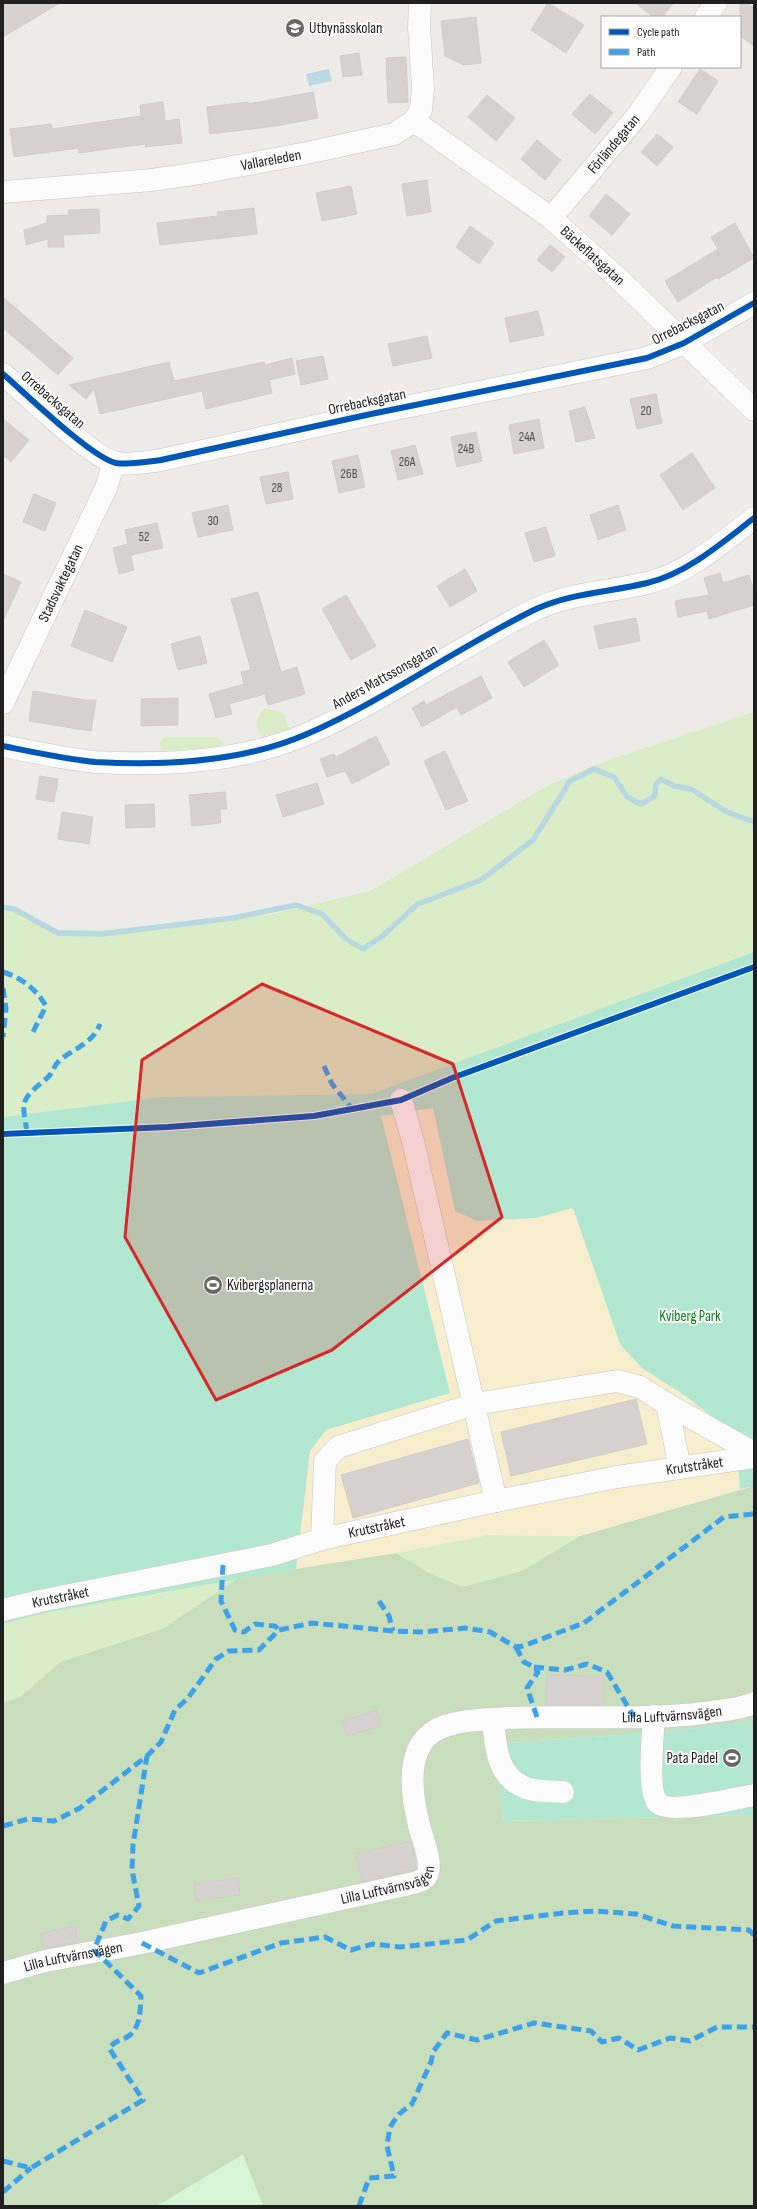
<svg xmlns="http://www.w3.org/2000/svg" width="757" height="2209" viewBox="0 0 757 2209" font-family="'Sofia Sans Condensed',sans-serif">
<rect width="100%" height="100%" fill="#eeece9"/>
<g fill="#dbedc6">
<path d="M265 708 284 713 289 729 262 737C253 725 256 720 265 708Z"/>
<path d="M754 712V953L371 1094 162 1097 3 1117V909L10 910 47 929 103 930 268 915 370 891 547 786 597 764Z"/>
<path d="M164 737H217L224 743 221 747 161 751 160 741Z"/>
<path d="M488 1535 580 1536 522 1571 463 1587 429 1573 396 1553Z"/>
<path d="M240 1577 162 1629 60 1662 22 1697 3 1703V1624L44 1613Z"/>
</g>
<path fill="#c9debd" d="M754 1486V1721L663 1732 494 1744 504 1821 754 1815V2206H263L242 2155 157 2206H3V1703L22 1696 60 1662 162 1629 240 1577 396 1553 429 1573 463 1587 522 1571 580 1536Z"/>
<path fill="#f7eecd" d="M433 1108 455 1211 536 1218 573 1207 606 1302 642 1368 687 1397 735 1435 740 1489 580 1536 488 1535 396 1553 296 1569 310 1451 326 1430 449 1393 381 1117Z"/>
<path fill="#d6f5d6" d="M243 2155 263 2206H157Z"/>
<g fill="#b2e8d1">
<path d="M754 952V1486L740 1489 735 1435 687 1397 642 1368 620 1344 573 1208 536 1218 477 1221 455 1211 433 1108 381 1116 450 1393 326 1430 310 1451 296 1569 44 1613 3 1624V1117L162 1097 371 1094Z"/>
<path d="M754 1721V1815L504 1821 493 1744 663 1732Z"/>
</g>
<path fill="#badae3" d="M329 69 332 81 309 86 306 74Z"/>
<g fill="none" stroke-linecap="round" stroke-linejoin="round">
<path stroke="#badae3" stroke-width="5.5" d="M3 907 14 909 58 933 102 934 233 918 296 905 322 914 346 939 363 949 381 937 418 904 481 880 533 840 570 781 594 769 614 777 627 797 641 804 655 796 656 784 661 779 674 786 691 789 727 812 754 822"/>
</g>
<g fill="#d5d2d0" stroke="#d2ceca">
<path d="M3 3H60L3 37Z"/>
<path d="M548 3 584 25 566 53 531 30Z"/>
<path d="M635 3H673L663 17H654Z"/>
<path d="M740 3H747L754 8V46L740 36Z"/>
<path d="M476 17 481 63 464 65 445 56 441 21Z"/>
<path d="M359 53 362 75 343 77 340 56Z"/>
<path d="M406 57 408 102 388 103 386 58Z"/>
<path d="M700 69 718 81 697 114 678 102Z"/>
<path d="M313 92 318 118 276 126 210 134 207 107 248 102V104Z"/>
<path d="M590 94 613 113 595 134 572 114Z"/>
<path d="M487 95 515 118 496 141 468 117Z"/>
<path d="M163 102 165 121 179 119 182 143 145 147V144L79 153 78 148 14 157 10 129 51 124 52 129 141 116 140 105Z"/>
<path d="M657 134 673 147 657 166 641 152Z"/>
<path d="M537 140 561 160 545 180 521 159Z"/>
<path d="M427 180 431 212 407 216 402 184Z"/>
<path d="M351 186 357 214 322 221 316 193Z"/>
<path d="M606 194 630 214 612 235 589 216Z"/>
<path d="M254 208 257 234 160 245 157 223 218 216 217 212Z"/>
<path d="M99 209 100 233 63 235 64 247H48V239L26 245 24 230 47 223V216L69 215 68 210Z"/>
<path d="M735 223 754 258 718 279 717 277 678 302 665 281 718 249 711 237Z"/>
<path d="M470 226 494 243 479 264 456 247Z"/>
<path d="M550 245 565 257 552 272 537 260Z"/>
<path d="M3 297 73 358 58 375 3 328Z"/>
<path d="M538 311 544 335 510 342 505 318Z"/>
<path d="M427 336 432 358 393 366 388 344Z"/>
<path d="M323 356 328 379 301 385 296 361Z"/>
<path d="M292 358 295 374 269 380 272 393 206 409 202 391 100 414 94 389 86 399 69 385 169 362 174 381 264 362 265 365Z"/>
<path d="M656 394 662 423 637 429 630 399Z"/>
<path d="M585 407 595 438 576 442 569 411Z"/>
<path d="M3 419 29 440 11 462 3 455Z"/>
<path d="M539 419 544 448 514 454 509 425Z"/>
<path d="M476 432 482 461 457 467 451 437Z"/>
<path d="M415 445 423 474 398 480 391 451Z"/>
<path d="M692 453 715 488 683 510 660 475Z"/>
<path d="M358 455 365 487 339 493 332 461Z"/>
<path d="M288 472 293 499 266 504 260 477Z"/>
<path d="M34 494 56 503 45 531 23 522Z"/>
<path d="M228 505 233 530 198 537 192 513Z"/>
<path d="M618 505 626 530 598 540 590 515Z"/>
<path d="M157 523 163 548 131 555 129 547 134 570 119 574 113 548 128 544 125 530Z"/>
<path d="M546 527 555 556 534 562 525 533Z"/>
<path d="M465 569 477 591 450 607 437 586Z"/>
<path d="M720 573 723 583 749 575 754 591V605L709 619 707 611 678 617 675 601 709 595 704 578Z"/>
<path d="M3 574 21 582 3 621Z"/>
<path d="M258 592 281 672 297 667 305 694 268 705 265 694 229 704 232 714 216 718 209 694 244 684 241 672 251 670 231 599Z"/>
<path d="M346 595 376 646 351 660 322 609Z"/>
<path d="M85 610 127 627 112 662 71 646Z"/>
<path d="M636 618 640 641 599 649 594 626Z"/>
<path d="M200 636 207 663 178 670 171 644Z"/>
<path d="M544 640 559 665 524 687 508 662Z"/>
<path d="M481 676 492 698 461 715 457 707 422 727 412 708 424 701 426 705Z"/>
<path d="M33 691 85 700H96L91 731 29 721Z"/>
<path d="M178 698V725L141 726V699Z"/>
<path d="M376 736 390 764 352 784 345 771 327 777 320 759 334 754 336 757Z"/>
<path d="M445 751 468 801 446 810 424 761Z"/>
<path d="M40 776 58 779 54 802 36 799Z"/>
<path d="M317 783 324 804 283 817 276 795Z"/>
<path d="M225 792 227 809H220L221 823 192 826 189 795Z"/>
<path d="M154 804 155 827 126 828 125 805Z"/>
<path d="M62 812 93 817 89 844 58 839Z"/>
<path d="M636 1399 647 1444 511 1476 501 1432Z"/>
<path d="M468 1439 479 1483 353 1518 341 1475Z"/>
<path d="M547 1675 603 1676V1705H546Z"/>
<path d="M377 1710 381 1726 347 1736 342 1721Z"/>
<path d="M411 1841 416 1869 362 1882 356 1854Z"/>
<path d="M238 1878 240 1895 196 1901 194 1884Z"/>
<path d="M75 1926 78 1942 43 1949 40 1934Z"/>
</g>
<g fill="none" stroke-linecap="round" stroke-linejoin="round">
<g stroke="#c7c6c5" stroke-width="23">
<g id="minor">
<path d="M706 17 716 3"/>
<path id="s1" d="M414 121 551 218 619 279 754 410"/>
<path id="s2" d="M3 192 152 180 206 172 307 153 394 134 414 121 421 110 423 88 419 28 420 3"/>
<path id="s3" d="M551 218 637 116 671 67"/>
<path d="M3 374C25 393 92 458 116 463 131 465 146 462 161 460L371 414 647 358 684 343 754 303"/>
<path id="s4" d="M3 703 106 488 114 462"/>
<path d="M3 746C33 752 65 759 95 762 165 766 243 762 307 734 387 699 458 647 536 609 571 593 610 592 647 583 686 574 722 543 754 518"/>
<path d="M401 1100 413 1141 496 1501"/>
<path d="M667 1404 754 1453"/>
<path d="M322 1539 325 1461 338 1447 475 1404 617 1381 640 1387 667 1404 680 1468"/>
<path id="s5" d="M3 1610 40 1601 272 1555 322 1539 496 1501 617 1477 754 1457"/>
<path d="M654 1716C653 1733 647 1792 658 1803 671 1815 736 1798 754 1795"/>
<path d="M493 1719C495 1745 497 1778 526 1788 537 1792 552 1791 563 1792"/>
<path id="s6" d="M3 1973 45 1961 142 1943 414 1883C420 1881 426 1879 428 1873 432 1859 422 1839 419 1825 412 1797 404 1748 436 1730 457 1719 483 1720 507 1718 573 1715 639 1721 704 1713 721 1710 738 1710 754 1703"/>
</g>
</g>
<use href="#minor" stroke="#fcfcfc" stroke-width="22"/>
<g stroke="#3da2ea" stroke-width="5" stroke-dasharray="10 5" stroke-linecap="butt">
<path d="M3 972C22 978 36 989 46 1006L33 1032"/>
<path d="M3 988 6 1009 3 1037"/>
<path d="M324 1066 332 1084 353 1110"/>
<path d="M27 1132C26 1124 23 1113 24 1105 25 1093 42 1084 50 1075 54 1070 54 1065 60 1060 75 1048 93 1043 100 1024"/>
<path d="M223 1565 221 1601 235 1630 244 1632 255 1624 275 1626 279 1630"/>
<path d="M379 1601 389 1616 393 1631"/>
<path d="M516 1647 524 1662 534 1667 538 1672 527 1688 537 1717"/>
<path d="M534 1667 565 1670 587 1664 607 1672 634 1717"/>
<path d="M3 1826 28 1819 54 1821 80 1808 147 1756 161 1742 175 1710 188 1698 216 1659 229 1651 259 1650 279 1630 312 1623 393 1631 423 1632 465 1628 490 1632 516 1647 523 1646 584 1623 724 1517 754 1514"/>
<path d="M142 1943 199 1973 281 1943 325 1937 351 1950 373 1944 400 1947 467 1940 496 1921 563 1913 596 1911 636 1914 673 1926 749 1930 754 1935"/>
<path d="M3 2161 31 2168 143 2100 109 2048C118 2038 123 2041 130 2035 141 2025 140 2010 141 1996L94 1950 106 1921 118 1915 128 1919 139 1906 132 1870 133 1845 147 1756"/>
<path d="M3 2192 31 2168"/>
<path d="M359 2206 369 2178 394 2176 387 2146 390 2127 399 2114 412 2104 431 2062 433 2052 447 2033 477 2040 534 2023 591 2031 602 2042 619 2038 638 2050 670 2038 690 2041 717 2027H754"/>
</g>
<g stroke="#fff" stroke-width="8">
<g id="cycleway">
<path d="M3 374C25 393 92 458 116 463 131 465 146 462 161 460L371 414 647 358 684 343 754 303"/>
<path d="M3 746C33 752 65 759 95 762 165 766 243 762 307 734 387 699 458 647 536 609 571 593 610 592 647 583 686 574 722 543 754 518"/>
<path d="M3 1134 168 1127 314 1116 401 1100 452 1078 754 967"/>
</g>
</g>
<use href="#cycleway" stroke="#0057b8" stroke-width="6"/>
</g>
<path fill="#d62828" fill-opacity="0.2" stroke="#d62828" stroke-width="3" stroke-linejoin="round" d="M262 984 453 1064 502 1217 332 1350 216 1400 125 1237 142 1060Z"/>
<defs>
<g id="school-disc" transform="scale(1)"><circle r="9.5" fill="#686766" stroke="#fff"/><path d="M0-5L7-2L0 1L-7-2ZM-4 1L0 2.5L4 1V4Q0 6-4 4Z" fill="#fff"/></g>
<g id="stadium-disc" transform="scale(1)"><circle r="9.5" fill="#686766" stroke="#fff"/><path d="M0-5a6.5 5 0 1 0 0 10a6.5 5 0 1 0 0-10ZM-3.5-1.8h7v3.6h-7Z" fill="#fff"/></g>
</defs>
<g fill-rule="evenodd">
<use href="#school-disc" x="295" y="28"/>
<use href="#stadium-disc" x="213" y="1285"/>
<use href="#stadium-disc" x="732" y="1758"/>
</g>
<g text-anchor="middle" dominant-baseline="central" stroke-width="4" stroke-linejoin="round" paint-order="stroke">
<g font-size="13" fill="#4d4c4c">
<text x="646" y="411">20</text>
<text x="527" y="437">24A</text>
<text x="466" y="449">24B</text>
<text x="407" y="462">26A</text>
<text x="349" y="474">26B</text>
<text x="277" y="488">28</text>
<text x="213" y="521">30</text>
<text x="144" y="537">52</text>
</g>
<g font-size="15" fill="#202020" stroke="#fff" text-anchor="start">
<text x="309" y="28">Utbynässkolan</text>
<text x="227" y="1285">Kvibergsplanerna</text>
<text x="718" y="1758" text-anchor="end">Pata Padel</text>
</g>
<g font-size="15" fill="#202020" stroke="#fff">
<text stroke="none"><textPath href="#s3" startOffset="97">Förländegatan</textPath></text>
<text stroke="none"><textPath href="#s2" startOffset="270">Vallareleden</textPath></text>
<text stroke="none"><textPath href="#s1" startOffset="224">Bäckeflatsgatan</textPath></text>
<text transform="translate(688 323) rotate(-27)">Orrebacksgatan</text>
<text transform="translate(53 400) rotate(41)">Orrebacksgatan</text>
<text transform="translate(367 402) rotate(-12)">Orrebacksgatan</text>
<text stroke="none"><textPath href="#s4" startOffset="133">Stadsvaktegatan</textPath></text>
<text transform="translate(385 677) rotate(-29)">Anders Mattssonsgatan</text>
<text stroke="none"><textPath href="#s5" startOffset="707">Krutstråket</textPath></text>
<text stroke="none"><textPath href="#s5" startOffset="383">Krutstråket</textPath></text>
<text stroke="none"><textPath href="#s5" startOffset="59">Krutstråket</textPath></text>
<text stroke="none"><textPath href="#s6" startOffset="829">Lilla Luftvärnsvägen</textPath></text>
<text stroke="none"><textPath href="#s6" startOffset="396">Lilla Luftvärnsvägen</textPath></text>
<text stroke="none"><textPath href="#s6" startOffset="72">Lilla Luftvärnsvägen</textPath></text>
</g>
<g font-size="15" fill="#068610" stroke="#fff">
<text x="690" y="1316">Kviberg Park</text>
</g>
</g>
<rect width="757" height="2209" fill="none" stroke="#202020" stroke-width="8"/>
<rect x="601" y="16" width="140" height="52" fill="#ffffff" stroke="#a6a6a6"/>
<rect x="609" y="29" width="20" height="6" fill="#0057b8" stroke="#a6a6a6"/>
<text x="637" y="36" font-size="12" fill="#202020">Cycle path</text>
<rect x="609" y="49" width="20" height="6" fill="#3da2ea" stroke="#a6a6a6"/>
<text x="637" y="56" font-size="12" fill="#202020">Path</text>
</svg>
